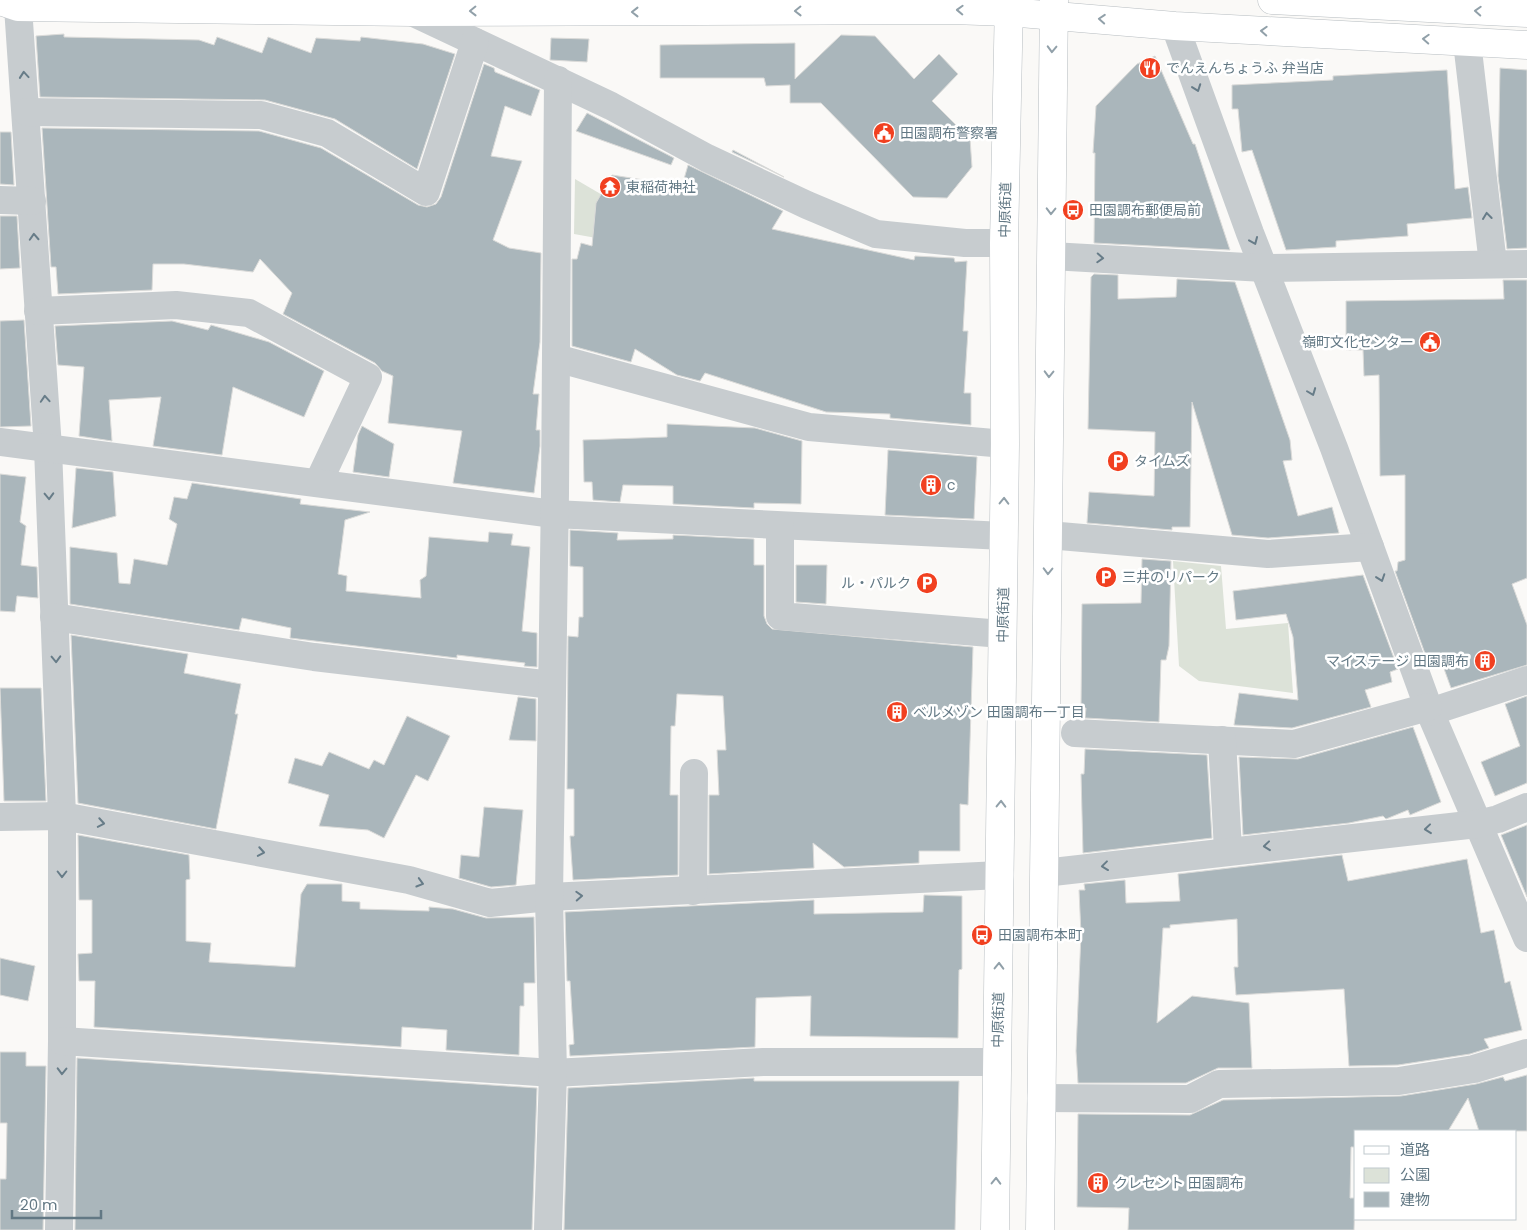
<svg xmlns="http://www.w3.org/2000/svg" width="1527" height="1230" viewBox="0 0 1527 1230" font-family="Poppins,'Noto Sans JP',sans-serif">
<rect width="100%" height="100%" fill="#faf9f7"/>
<g fill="#dce2d8">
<path d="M575 179 628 210 624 243 574 234Z"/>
<path d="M1173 561 1221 566 1226 629 1288 623 1293 693 1199 681 1179 666Z"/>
</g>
<g fill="#aab6bb" stroke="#dbdbd9">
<path d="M64 34V37L199 40 214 45 217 37 262 53 268 37 311 53 316 38 360 41 361 37 423 44 455 54 417 169 335 119 265 100 40 97 36 36Z"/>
<path d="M841 35 875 36 914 79 939 54 958 74 932 101 970 139 972 167 947 198 913 197 821 103H790V85L766 86 764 78H660V45L795 43V79Z"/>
<path d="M551 38 589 39 587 62 550 60Z"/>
<path d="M1155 56 1193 144H1195L1230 250 1094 243 1095 153H1093L1096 106 1137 64Z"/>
<path d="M484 64 494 68 495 72 540 90 531 116 505 106 491 156 522 161 493 240 509 248 541 253 540 342 533 394H539L536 430H540V446L534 493 453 483 462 431 388 423 393 376 382 371 375 363 283 314 292 293 260 259 253 272 184 264H153L152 290 58 294 56 267H51L42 128 259 131 321 148 418 205 427 207 436 204 441 197Z"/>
<path d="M1500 68 1527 70V248L1507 249 1498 176Z"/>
<path d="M1447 70 1455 189 1468 187 1472 218 1407 224 1408 236 1336 241V247L1286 250 1252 150 1242 152 1238 109H1232V85L1333 80V76Z"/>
<path d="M587 113 674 158 671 165 576 131Z"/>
<path d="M0 132H11L14 185 0 184Z"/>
<path d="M733 150 784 177 732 152Z"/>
<path d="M688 165 783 211 772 229 914 260 915 256 954 258 955 262 967 261 963 331H968L964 393H971V425L890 418V414L826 412 705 373 700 381 677 375 635 349 631 362 572 346V259H577L581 243 592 246 596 203 612 175 682 186Z"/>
<path d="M0 216H17L20 268 0 269Z"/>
<path d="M1094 274 1118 275V299L1176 297 1177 279 1235 282 1290 440 1292 460 1283 461 1298 516 1332 507 1339 533 1268 538 1232 535 1192 402 1190 527H1172V530L1087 523 1089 492 1154 496 1155 432 1088 429 1091 277Z"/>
<path d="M1503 280H1527V578L1512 584 1527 625V665L1451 688 1439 655 1427 659 1395 571H1397L1398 562 1405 560V475L1380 476 1379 375 1364 376 1363 350H1346V301L1504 299Z"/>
<path d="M24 320 31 426 0 427V321Z"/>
<path d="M172 321 208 330 211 325 269 342 324 371 304 417 233 387 222 455 153 446 161 397 109 400 112 441 79 436 84 367 58 365 55 326Z"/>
<path d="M667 424 755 428 802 441 801 504 754 503V508L673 504V486L623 485 620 502 593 500 592 482H584L583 440 667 437Z"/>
<path d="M362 426 394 444 389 477 353 472 358 435Z"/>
<path d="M888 450 977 457 974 519 885 515Z"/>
<path d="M76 468 113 472 116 516 72 528Z"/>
<path d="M0 474 26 477 20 522 26 526 21 565 37 567 38 598 17 596 15 612 0 611Z"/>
<path d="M192 483 301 499 300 504 370 512 345 520 338 574 347 576 346 591 421 598 420 580 426 576 429 537 488 542 489 532 513 534 511 545 530 547 522 631 537 633V667L524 666 525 663 457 655V658L290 638 291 628 242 618 239 630 70 604V547L117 553 119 583 130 584 134 559 167 565 177 524 169 519 174 497 187 499Z"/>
<path d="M570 530 618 533 617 540 673 539V535L754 539V565H764V616L767 624 772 629 973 647 968 805 960 804V851H919V863L844 867 813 843 814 868 709 874V795H719L717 750H726L723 696 677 694 675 726H671L670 795H678V875L573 880 570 836H574V789H567L568 636 578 637 579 617H583V567L570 566Z"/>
<path d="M1142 559 1171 561 1169 646 1166 660H1161L1159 722 1085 718 1086 708H1081L1082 604 1141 603Z"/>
<path d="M796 565H827L826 604 796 602Z"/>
<path d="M1363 575 1398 669 1390 672 1392 682 1365 690 1371 707 1292 728 1234 725 1239 693 1298 700 1293 637 1286 614 1236 620 1233 591Z"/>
<path d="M71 635 188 654 184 673 241 684 235 714H238L216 829 78 803Z"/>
<path d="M0 688H41L46 801H4Z"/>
<path d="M1527 696V783L1495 796 1481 762 1520 746 1505 704Z"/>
<path d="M518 697 536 699V741L509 740Z"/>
<path d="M407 716 450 736 428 781 416 775 384 838 368 830 319 826 329 795 288 783 295 758 322 766 329 752 369 769 374 760 384 765Z"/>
<path d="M1413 727 1441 802 1410 815 1408 810 1386 819 1383 816 1349 823 1243 835 1239 757 1298 759Z"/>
<path d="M1085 749 1207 755 1212 838 1083 853 1081 774H1084Z"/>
<path d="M484 807 523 810 516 885 491 887 459 878 461 855 479 857Z"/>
<path d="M1527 825V897L1501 835Z"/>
<path d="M78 835 189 855 190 879 186 880V941L211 943 209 962 295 967 301 894 307 884H342V901L360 902V909L429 911V907L453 909 486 918 534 917 535 983H524V1006H520L519 1055 446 1050 447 1030 402 1027 401 1047 94 1027 95 981H79L78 954 92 953V900H79Z"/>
<path d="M1342 855 1348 881 1467 859 1481 933 1494 930 1505 983 1510 981 1522 1030 1484 1039 1489 1048 1470 1054 1398 1065 1349 1066 1344 989 1236 995 1234 967H1238L1237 919 1170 925V928H1163L1157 1023 1192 996 1249 1003 1252 1068H1218L1186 1083H1078L1076 1051 1081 934 1079 890H1085L1084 884 1125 880 1126 903 1180 901 1178 874Z"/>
<path d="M924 895 962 896V969L959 970 958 1038 810 1036 811 996 756 998 755 1047 570 1056 569 1045 574 1044 570 981H567L565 912 814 900V914L923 912Z"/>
<path d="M0 958 35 966 28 1001 0 995Z"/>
<path d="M0 1052H26V1066H46L43 1230H0V1179H6L7 1123H0Z"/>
<path d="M77 1058 537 1088 532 1230H75Z"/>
<path d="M1527 1075V1131H1479L1468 1098 1448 1131H1356V1147H1351L1350 1198H1355L1354 1230H1128L1129 1208 1077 1207 1078 1114 1190 1115 1223 1100 1401 1096 1476 1084 1503 1077 1505 1081Z"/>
<path d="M754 1078V1081H959L955 1230H564L568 1088Z"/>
</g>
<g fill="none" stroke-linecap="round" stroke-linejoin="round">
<g stroke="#b7bdc1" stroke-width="29">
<g id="major">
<path d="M1272 0 1527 13"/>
<path d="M0 1 18 7 412 12 952 10 1009 12 1175 26 1527 45"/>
<path d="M995 1230 1005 444 1004 243 1009 0"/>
<path d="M1040 1230 1054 0"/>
</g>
</g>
<g stroke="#c7cccf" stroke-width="28">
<path d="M18 7 48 448 62 816V1041L59 1230"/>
<path d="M412 12 611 106 707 158 807 205 876 234 965 243H1004"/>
<path d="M1175 26 1250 233 1334 448 1430 712 1527 938"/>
<path d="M1467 42 1493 264"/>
<path d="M27 112 261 115 327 133 426 192 475 42"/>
<path d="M0 200 32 201"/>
<path d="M1051 256 1264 268 1527 264"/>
<path d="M38 311 176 305 249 313 368 377 318 483"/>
<path d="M556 358 809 427 1005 444"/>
<path d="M0 442 554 514 1004 536"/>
<path d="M780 526V616L1002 634"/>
<path d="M1048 535 1268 554 1370 547"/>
<path d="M54 617 314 657 552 685"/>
<path d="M1430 712 1527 680"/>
<path d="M1075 733 1294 744 1428 707"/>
<path d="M1222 740 1228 850"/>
<path d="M0 817 62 816 409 880 490 903 549 897 1000 875"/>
<path d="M1044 873 1477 824 1498 819 1527 807"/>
<path d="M693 891 694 773"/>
<path d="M62 1041 553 1073 763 1062H997"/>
<path d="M1041 1098 1190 1099 1219 1084 1399 1081 1474 1069 1527 1053"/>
<path d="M548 1230 553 1073 549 897 555 493 558 80"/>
</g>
<use href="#major" stroke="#fff" stroke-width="28"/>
</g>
<defs><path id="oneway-chevron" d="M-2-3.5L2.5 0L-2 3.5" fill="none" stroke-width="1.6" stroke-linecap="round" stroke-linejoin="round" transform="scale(1.25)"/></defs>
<g stroke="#91a0a9">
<use href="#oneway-chevron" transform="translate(960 10) rotate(-178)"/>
<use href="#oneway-chevron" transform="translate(473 11) rotate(179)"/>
<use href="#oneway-chevron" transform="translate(798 11) rotate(179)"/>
<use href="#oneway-chevron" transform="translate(1478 11) rotate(-177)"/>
<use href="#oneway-chevron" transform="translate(635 12) rotate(-180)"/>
<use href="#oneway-chevron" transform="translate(1102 19) rotate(-176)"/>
<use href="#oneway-chevron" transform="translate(1264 31) rotate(-177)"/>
<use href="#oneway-chevron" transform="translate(1426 39) rotate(-177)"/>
<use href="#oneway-chevron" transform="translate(1052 49) rotate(92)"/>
<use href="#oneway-chevron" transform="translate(1051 211) rotate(91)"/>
<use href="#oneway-chevron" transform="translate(1049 374) rotate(91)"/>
<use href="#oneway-chevron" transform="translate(1004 501) rotate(-89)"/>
<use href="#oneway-chevron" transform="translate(1048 571) rotate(91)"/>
<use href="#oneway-chevron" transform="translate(1001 804) rotate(-89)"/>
<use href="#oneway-chevron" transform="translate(999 966) rotate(-89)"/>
<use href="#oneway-chevron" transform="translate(996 1181) rotate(-89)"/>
</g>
<g stroke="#677c88">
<use href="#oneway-chevron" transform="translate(24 75) rotate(-95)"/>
<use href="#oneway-chevron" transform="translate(1197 88) rotate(70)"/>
<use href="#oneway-chevron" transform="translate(1487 216) rotate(-97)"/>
<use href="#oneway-chevron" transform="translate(34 237) rotate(-93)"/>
<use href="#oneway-chevron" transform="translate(1254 241) rotate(67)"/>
<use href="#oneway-chevron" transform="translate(1100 258) rotate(3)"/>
<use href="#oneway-chevron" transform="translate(1312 392) rotate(69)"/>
<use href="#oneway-chevron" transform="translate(45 399) rotate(-94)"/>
<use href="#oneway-chevron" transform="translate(49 496) rotate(88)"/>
<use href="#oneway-chevron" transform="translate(1381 578) rotate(71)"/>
<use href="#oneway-chevron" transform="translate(56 659) rotate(88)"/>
<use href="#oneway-chevron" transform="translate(101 823) rotate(10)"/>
<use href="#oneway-chevron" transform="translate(1428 829) rotate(174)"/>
<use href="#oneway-chevron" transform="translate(1267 846) rotate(174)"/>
<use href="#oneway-chevron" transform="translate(261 852) rotate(10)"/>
<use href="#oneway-chevron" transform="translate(1105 866) rotate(173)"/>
<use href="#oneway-chevron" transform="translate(62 874) rotate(90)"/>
<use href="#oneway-chevron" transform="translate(420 883) rotate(16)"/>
<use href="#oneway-chevron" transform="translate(579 896) rotate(-3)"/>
<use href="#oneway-chevron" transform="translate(62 1071) rotate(91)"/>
</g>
<defs>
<g id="restaurant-disc" transform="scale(1.125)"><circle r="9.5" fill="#f14020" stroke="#fff"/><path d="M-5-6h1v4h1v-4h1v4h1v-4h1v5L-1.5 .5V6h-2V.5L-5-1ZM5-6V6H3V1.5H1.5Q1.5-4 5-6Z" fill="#fff"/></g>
<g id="civic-disc" transform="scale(1.125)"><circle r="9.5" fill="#f14020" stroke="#fff"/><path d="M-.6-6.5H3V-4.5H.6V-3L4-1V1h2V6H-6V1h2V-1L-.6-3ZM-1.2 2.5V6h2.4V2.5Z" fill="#fff"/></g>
<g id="temple-disc" transform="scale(1.125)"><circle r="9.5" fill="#f14020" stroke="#fff"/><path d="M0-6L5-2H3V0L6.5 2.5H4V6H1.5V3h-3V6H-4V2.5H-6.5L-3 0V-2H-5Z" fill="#fff"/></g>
<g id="bus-disc" transform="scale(1.125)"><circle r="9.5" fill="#f14020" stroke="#fff"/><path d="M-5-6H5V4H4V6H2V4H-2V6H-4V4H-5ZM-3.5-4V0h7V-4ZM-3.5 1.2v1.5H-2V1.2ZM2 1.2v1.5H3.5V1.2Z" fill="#fff"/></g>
<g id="parking-disc" transform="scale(1.125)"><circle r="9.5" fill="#f14020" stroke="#fff"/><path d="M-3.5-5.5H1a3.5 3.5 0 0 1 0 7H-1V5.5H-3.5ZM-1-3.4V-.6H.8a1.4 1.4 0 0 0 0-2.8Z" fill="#fff"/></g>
<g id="building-disc" transform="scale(1.125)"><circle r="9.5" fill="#f14020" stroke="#fff"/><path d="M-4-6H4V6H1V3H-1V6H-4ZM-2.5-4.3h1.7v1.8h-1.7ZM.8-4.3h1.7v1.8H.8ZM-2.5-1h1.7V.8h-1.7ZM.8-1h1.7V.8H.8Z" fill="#fff"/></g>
</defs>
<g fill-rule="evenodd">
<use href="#restaurant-disc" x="1150" y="68"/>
<use href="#civic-disc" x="884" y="133"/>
<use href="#temple-disc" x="610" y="187"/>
<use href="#bus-disc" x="1073" y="210"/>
<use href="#civic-disc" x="1430" y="342"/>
<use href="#parking-disc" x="1118" y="461"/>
<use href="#building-disc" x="931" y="485"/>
<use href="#parking-disc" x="1106" y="577"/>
<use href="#parking-disc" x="927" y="583"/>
<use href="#building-disc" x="1485" y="661"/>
<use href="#building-disc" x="897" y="712"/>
<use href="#bus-disc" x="982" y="935"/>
<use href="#building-disc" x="1098" y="1183"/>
</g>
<g text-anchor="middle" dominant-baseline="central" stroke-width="5" stroke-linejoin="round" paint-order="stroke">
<g font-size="14" fill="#627884" stroke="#fff" text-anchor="start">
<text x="1166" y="68">でんえんちょうふ 弁当店</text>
<text x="900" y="133">田園調布警察署</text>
<text x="626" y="187">東稲荷神社</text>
<text x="1089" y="210">田園調布郵便局前</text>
<text x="1414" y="342" text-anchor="end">嶺町文化センター</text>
<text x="1134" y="461">タイムズ</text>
<text x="947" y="485">c</text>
<text x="1122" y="577">三井のリパーク</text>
<text x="911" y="583" text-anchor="end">ル・パルク</text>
<text x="1469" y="661" text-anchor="end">マイステージ 田園調布</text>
<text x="913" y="712">ベルメゾン 田園調布一丁目</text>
<text x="998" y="935">田園調布本町</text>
<text x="1114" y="1183">クレセント 田園調布</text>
</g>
<g font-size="14" fill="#627884" stroke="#fff">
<text transform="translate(1005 210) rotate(-89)">中原街道</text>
<text transform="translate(1003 615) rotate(-89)">中原街道</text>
<text transform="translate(998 1020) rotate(-89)">中原街道</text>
</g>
</g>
<rect x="1354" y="1130" width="162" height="90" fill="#ffffff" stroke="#c0c9ce"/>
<rect x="1364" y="1146" width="25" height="8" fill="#ffffff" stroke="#c0c9ce"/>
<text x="1400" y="1155" font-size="15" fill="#627884">道路</text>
<rect x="1364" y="1168" width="25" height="15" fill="#dce2d8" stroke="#c0c9ce"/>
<text x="1400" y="1180" font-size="15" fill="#627884">公園</text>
<rect x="1364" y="1192" width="25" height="15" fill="#aab6bb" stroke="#c0c9ce"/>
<text x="1400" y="1205" font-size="15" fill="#627884">建物</text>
<path d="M12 1210v8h89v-8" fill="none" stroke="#627884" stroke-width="2.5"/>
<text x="20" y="1210" font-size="15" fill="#627884" stroke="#ffffff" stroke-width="4" paint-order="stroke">20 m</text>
</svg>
